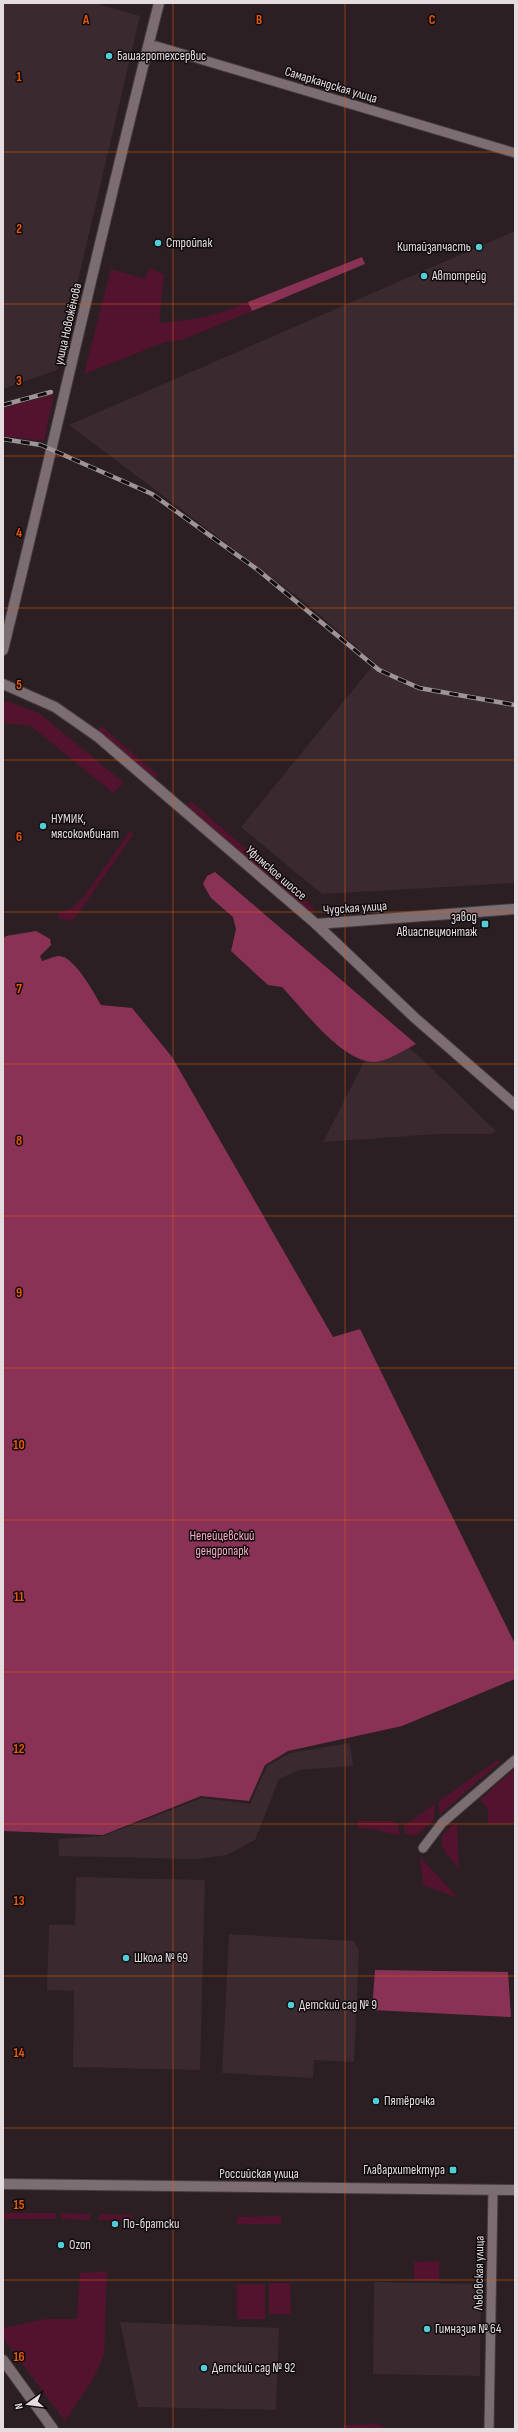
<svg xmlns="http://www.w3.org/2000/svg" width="518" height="2432" viewBox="0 0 518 2432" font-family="'Sofia Sans Condensed',sans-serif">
<rect width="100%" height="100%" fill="#2b1f23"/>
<g fill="#3a292f">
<path d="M3 3H94L140 16 57 370 3 389Z"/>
<path d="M515 231V883L322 894 241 827 375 663 303 601 69 425Z"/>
<path d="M383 1025 425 1062 496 1131 492 1134H438L323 1142Z"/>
<path d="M350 1743 353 1766 299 1770 279 1779 255 1840 227 1855 195 1859 59 1856 58 1839 103 1836 202 1798 250 1804 267 1766 290 1753Z"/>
<path d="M76 1877 205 1880 200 2070 73 2067 74 1991 47 1990 49 1925H75Z"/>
<path d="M229 1934 354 1941 359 1950 354 2062 314 2060 313 2078 222 2073Z"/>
<path d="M374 2282 481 2284 480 2376 373 2374Z"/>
<path d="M120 2322 279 2328 276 2410 138 2407Z"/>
</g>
<g fill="#53132f">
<path d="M149 268 164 274 159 323C191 321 220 315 248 302L252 311 182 340 165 342 84 374 111 269 145 279Z"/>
<path d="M54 394 44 441 3 436V408Z"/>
<path d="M3 700 39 713 124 783 113 793 31 726 3 723Z"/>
<path d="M101 726 159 776 152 778 98 730Z"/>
<path d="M191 801 313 907V911H308L187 806Z"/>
<path d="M130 831 133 834 130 839 75 918 69 921 59 918 58 913 72 908 83 898Z"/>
<path d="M499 1759 500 1762 439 1815V1801Z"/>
<path d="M515 1768V1826L514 1823 488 1824V1809L480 1800Z"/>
<path d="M435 1804 434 1820 415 1836 405 1834 403 1826Z"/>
<path d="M358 1821H392L398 1825 400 1836 374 1829 358 1828Z"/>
<path d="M457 1823 459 1869C444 1852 430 1837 457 1823Z"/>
<path d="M420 1857 458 1898 423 1885Z"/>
<rect x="3" y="2213" width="53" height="6"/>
<path d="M61 2213 90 2214V2220L61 2219Z"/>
<path d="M99 2214 132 2215V2221L99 2220Z"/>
<path d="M281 2216V2224H237V2217Z"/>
<path d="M439 2261V2280H414V2262Z"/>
<path d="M107 2271 104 2355 93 2379 65 2421 3 2338V2328L46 2319H77L80 2273Z"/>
<path d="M269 2283H290L291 2314H269Z"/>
<rect x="237" y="2284" width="28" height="35"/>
<path d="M378 2424 387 2429H344V2425Z"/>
</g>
<g fill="#8a3256">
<path d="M362 257 365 264 252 311 248 302Z"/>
<path d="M215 872 416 1044C404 1050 387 1062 373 1062 340 1060 304 1010 282 987L268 985 231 951 236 929 233 917 211 898 203 884 207 876Z"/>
<path d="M36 931 50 939 51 945 40 956 42 961C47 960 54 956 59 956 74 956 94 993 101 1005L132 1008 172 1057 333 1337 360 1329 515 1644V1679L402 1726 288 1751 265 1765 249 1801 201 1796 103 1835 3 1831V939L6 936Z"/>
<path d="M375 1970 508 1972 511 2017 372 2010Z"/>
</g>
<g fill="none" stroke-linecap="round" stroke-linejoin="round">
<g stroke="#453c3e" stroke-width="11">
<g id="minor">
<path d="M145 59 156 46 515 153"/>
<path d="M423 1848 442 1823 515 1760"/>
<path d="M489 2429 493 2190"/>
</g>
</g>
<g stroke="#453c3e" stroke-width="12">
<g id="tertiary">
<path d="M3 650C56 435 104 218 159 3"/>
<path d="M3 2360 53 2429"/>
</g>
</g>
<g stroke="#453c3e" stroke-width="12">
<g id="secondary">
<path d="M3 684 55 707 98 737 316 924 415 1018 515 1105"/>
<path d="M316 924 515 909"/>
<path d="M3 2184 515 2190"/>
</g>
</g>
<use href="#minor" stroke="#7c6d72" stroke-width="9"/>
<use href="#tertiary" stroke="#7c6d72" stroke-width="10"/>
<use href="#secondary" stroke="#7c6d72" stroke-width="10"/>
<g stroke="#9e9497" stroke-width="4.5">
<g id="rail">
<path d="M3 405 51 392"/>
<path d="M3 439 41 445 152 494 258 570 379 670 419 688 515 705"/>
</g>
</g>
<use href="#rail" stroke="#100b0c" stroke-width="3" stroke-dasharray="9" stroke-linecap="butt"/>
</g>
<path fill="none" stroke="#e8590c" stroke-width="1" stroke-opacity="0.55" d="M173 3V2429M345 3V2429M3 152H515M3 304H515M3 456H515M3 608H515M3 760H515M3 912H515M3 1064H515M3 1216H515M3 1368H515M3 1520H515M3 1672H515M3 1824H515M3 1976H515M3 2128H515M3 2280H515"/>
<g fill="#52ccd6" stroke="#100b0c" stroke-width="1.5">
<circle cx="109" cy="56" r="4"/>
<circle cx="158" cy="243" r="4"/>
<circle cx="479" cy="247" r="4"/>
<circle cx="424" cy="276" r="4"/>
<circle cx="43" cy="826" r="4"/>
<rect x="481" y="920" width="8" height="8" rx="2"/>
<circle cx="126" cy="1958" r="4"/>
<circle cx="291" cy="2005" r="4"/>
<circle cx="376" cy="2101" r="4"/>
<rect x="449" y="2166" width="8" height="8" rx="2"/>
<circle cx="115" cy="2224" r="4"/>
<circle cx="61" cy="2245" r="4"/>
<circle cx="427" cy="2329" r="4"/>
<circle cx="204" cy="2368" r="4"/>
</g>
<g text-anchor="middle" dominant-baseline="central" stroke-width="3" stroke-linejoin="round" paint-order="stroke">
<g font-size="13" fill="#e4dcde" stroke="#100b0c" text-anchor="start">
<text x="117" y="56">Башагротехсервис</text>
<text x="166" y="243">Стройпак</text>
<text x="471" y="247" text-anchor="end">Китайзапчасть</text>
<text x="432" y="276">Автотрейд</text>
<text x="51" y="819">НУМИК,<tspan x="51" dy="15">мясокомбинат</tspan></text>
<text x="477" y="917" text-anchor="end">завод<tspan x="477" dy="15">Авиаспецмонтаж</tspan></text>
<text x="134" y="1958">Школа № 69</text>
<text x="299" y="2005">Детский сад № 9</text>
<text x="384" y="2101">Пятёрочка</text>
<text x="445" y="2170" text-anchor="end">Главархитектура</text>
<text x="123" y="2224">По-братски</text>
<text x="69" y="2245">Ozon</text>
<text x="435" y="2329">Гимназия № 64</text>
<text x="212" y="2368">Детский сад № 92</text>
</g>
<g font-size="13" fill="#e4dcde" stroke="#100b0c">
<text transform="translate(331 85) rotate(17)">Самаркандская улица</text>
<text transform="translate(68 324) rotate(-77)">улица Новожёнова</text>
<text transform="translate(276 873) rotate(41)">Уфимское шоссе</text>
<text transform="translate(355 908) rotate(-4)">Чудская улица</text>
<text x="259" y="2174">Российская улица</text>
<text transform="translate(479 2273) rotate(-89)">Львовская улица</text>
</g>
<g font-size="13" fill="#f5aac3" stroke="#100b0c">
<text x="222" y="1536">Непейцевский<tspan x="222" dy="15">дендропарк</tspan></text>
</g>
</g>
<g font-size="13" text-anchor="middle" font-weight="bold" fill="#e8590c" stroke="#100b0c" stroke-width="3" stroke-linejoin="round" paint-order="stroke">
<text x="86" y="24">A</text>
<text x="259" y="24">B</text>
<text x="432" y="24">C</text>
<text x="19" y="81">1</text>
<text x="19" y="233">2</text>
<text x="19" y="385">3</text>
<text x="19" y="537">4</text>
<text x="19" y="689">5</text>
<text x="19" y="841">6</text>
<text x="19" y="993">7</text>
<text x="19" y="1145">8</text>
<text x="19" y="1297">9</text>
<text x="19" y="1449">10</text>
<text x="19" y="1601">11</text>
<text x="19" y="1753">12</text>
<text x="19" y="1905">13</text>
<text x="19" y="2057">14</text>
<text x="19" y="2209">15</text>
<text x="19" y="2361">16</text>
</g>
<rect width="518" height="2432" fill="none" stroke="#e4dcde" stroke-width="8"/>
<g transform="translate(28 2404) rotate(256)" stroke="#100b0c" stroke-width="3" paint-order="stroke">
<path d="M0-3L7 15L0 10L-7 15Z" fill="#e4dcde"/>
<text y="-6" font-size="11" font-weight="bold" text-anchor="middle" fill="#e4dcde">N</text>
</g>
</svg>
